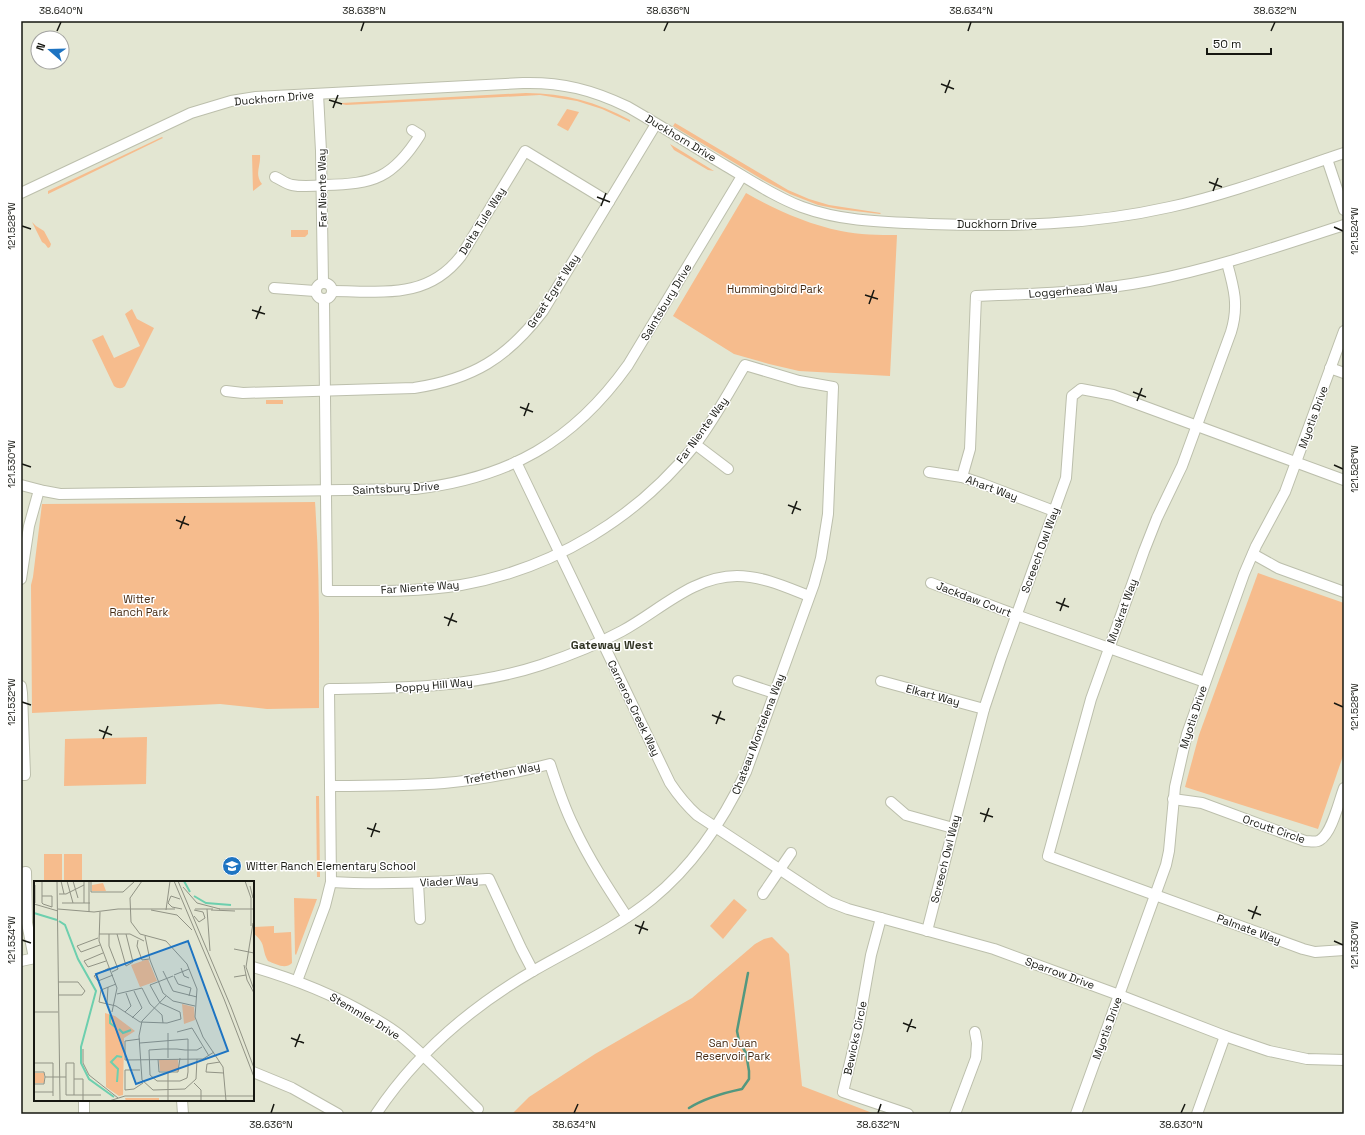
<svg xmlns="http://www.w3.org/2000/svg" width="1365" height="1135" viewBox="0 0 1365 1135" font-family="'Space Grotesk',sans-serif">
<rect width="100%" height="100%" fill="#e3e6d2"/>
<g fill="#f6bc8d">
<path d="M526 93C564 93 597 102 630 120V122L602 109 577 101 540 95 346 105 342 104V103Z"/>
<path d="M567 109 579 112 568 131 557 125Z"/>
<path d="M675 123 788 190 809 199 829 205 881 213 880 214 838 209 818 205 790 194 765 181 673 126Z"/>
<path d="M162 137 163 138 48 194V191Z"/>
<path d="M670 144 714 171 708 170 674 150Z"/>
<path d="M252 155H260C261 166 254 174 262 184L253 191Z"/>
<path d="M746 193C776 210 807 224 841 231 859 235 879 235 897 235L890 376 799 371 769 364 734 354 673 316Z"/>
<path d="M32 222 36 226 44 231 51 244 50 247 48 248 45 244 42 242Z"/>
<path d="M291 230H308V234L305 237H291Z"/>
<path d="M132 309 137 319 154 328 125 386C122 389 118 389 114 386L92 340 103 335 114 358 140 346 125 314Z"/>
<rect x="266" y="400" width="17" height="4"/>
<path d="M315 502C320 570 319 639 319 708L267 709 220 704 32 713 31 585 33 577 42 504Z"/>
<path d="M1258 573 1344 603V753L1318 829 1185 787 1199 735Z"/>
<path d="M147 737 146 784 64 786 65 739Z"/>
<path d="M316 796H319L320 877H317Z"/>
<rect x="44" y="854" width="18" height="28"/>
<rect x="64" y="854" width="18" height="28"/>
<path d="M294 898 317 899 296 955 295 954Z"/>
<path d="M734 899 747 910 723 939 710 926Z"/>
<path d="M274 926V933L291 932 292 963C285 970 276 964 268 961 261 949 267 944 253 933V927Z"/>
<path d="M772 937 789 954 802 1086 875 1114H512L529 1097 595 1054 692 998 755 944 764 939Z"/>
</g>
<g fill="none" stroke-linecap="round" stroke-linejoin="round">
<path stroke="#53987f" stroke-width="2.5" d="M689 1108C705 1098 723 1093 742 1089L749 1079V1071L746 1053 739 1041 737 1031 748 973"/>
<g stroke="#bcbfac" stroke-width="12">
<g id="minor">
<path d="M318 94 321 151 323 283"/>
<path d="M1327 159 1344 210"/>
<path d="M275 177C280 179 286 184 292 185 302 187 315 186 325 185 374 184 393 178 420 135L412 130"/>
<path d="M21 193 191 113 231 101 256 97 523 83C562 82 593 90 628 107 661 126 693 146 726 166 750 180 775 197 802 207 843 222 886 222 929 224 1011 227 1090 225 1170 207 1229 194 1287 172 1344 153"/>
<path d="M1227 263C1234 288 1239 306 1231 332L1182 466 1157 518 1144 551 1091 699 1048 856 1303 949 1315 952 1344 950"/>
<circle cx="324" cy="291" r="8"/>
<path d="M274 288 315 291"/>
<path d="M332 291C382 291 427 300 461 256L525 151 609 202"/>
<path d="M324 300 327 591C372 591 417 592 461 585 553 569 637 518 695 445 714 420 729 392 745 365L799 381 833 387 828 514 821 558 814 584 746 772C723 821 694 865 652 899 616 928 573 948 533 971 471 1007 416 1054 376 1114"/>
<path d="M1330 368 1344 373"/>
<path d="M226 391 243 393 414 388C473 379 507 358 543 311L656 124"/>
<path d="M695 444 728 469"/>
<path d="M516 462 670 783C678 795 686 805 697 815L814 892 830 902 848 909 994 949 1119 995 1225 1036 1269 1051 1307 1059 1344 1060"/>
<path d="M929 472 962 477 983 484 1054 511"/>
<path d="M962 477 970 449 976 296C1034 294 1092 292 1149 281 1216 268 1279 246 1344 225"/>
<path d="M21 485 44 491 60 494 415 489C509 478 573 442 628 365L742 176"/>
<path d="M1253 554 1278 568 1344 592"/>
<path d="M21 579 29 526 39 490"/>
<path d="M931 583 1016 615 1205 682"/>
<path d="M738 681 774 693"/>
<path d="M881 681 984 709"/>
<path d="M21 686 22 693 25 775H21"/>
<path d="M330 786C368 786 406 786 444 783 480 780 515 773 550 764 557 786 564 807 574 827 589 859 608 888 627 917"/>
<path d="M1173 799 1202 803 1305 841C1310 841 1316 843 1320 840 1332 833 1339 801 1344 788"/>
<path d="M891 802 906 815 953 828"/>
<path d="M21 873 26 872 27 923 34 958"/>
<path d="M331 882C384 885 436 882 489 879L521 948 533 971"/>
<path d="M418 883 420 919"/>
<path d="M763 894 791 853"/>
<path d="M881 918 871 955 858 1029 843 1092 908 1114"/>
<path d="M927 931 984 709 1001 658 1066 478 1072 396 1081 389 1113 395 1344 480"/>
<path d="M21 961 35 958"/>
<path d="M253 967C294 979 333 994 370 1016 381 1022 391 1028 401 1036 428 1058 453 1085 478 1109"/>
<path d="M297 981 325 906 331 882 329 689C401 688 471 688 541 665 568 656 596 645 622 631 659 611 693 576 737 576 762 576 786 587 809 596"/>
<path d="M253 1072 292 1088 338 1114"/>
<path d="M84 1100V1114"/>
<path d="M182 1100 183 1114"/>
<path d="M955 1114 976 1058 977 1043 975 1032"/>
<path d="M1076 1114 1166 865 1169 851 1175 787 1187 734 1244 574 1256 546 1285 492 1344 331"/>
<path d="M1197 1114 1225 1036"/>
</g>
</g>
<use href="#minor" stroke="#fff" stroke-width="10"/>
</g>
<path fill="none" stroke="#161711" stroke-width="1.5" d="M57 31 61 22M361 31 364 22M664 31 668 22M968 31 971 22M1271 31 1275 22M941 84 954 89M945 93 950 80M329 100 342 104M333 108 338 95M1209 182 1222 187M1213 191 1218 178M597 197 610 202M601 206 606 193M22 226 31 229M1334 227 1343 231M865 295 878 299M869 304 874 290M252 310 265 314M256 319 261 306M1133 392 1146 397M1137 401 1142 388M520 407 533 412M524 416 529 403M22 464 31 467M1334 465 1343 469M788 505 801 510M792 514 797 501M176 520 189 525M180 529 185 516M1056 602 1069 607M1060 611 1065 598M444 617 457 622M448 626 453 613M22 702 31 705M1334 703 1343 707M712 715 725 720M716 724 721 711M99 730 112 735M103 739 108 726M980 813 993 817M984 822 989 808M367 828 380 832M371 837 376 823M1248 910 1261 915M1252 919 1257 906M635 925 648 930M639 934 644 921M22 940 31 943M1334 941 1343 945M903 1023 916 1028M907 1032 912 1019M291 1038 304 1043M295 1047 300 1034M271 1113 274 1104M574 1113 578 1104M878 1113 881 1104M1181 1113 1185 1104"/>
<defs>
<g id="school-disc" transform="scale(1)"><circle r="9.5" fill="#1e74c2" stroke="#fff"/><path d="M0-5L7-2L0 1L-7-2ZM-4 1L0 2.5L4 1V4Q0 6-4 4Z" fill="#fff"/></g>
</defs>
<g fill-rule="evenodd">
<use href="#school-disc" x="232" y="866"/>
</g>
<g text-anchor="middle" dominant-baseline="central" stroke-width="3" stroke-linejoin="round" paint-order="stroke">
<g font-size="11" fill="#161711" stroke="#fff">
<text transform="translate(274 98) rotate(-5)">Duckhorn Drive</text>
<text transform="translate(681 138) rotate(31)">Duckhorn Drive</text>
<text transform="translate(322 188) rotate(-91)">Far Niente Way</text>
<text transform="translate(482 221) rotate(-58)">Delta Tule Way</text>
<text x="997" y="224">Duckhorn Drive</text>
<text transform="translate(1073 290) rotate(-5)">Loggerhead Way</text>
<text transform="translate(553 291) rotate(-57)">Great Egret Way</text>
<text transform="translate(666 302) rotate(-59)">Saintsbury Drive</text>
<text transform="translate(1313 417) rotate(-70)">Myotis Drive</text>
<text transform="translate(702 430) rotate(-54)">Far Niente Way</text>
<text transform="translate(396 488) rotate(-3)">Saintsbury Drive</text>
<text transform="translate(992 488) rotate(20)">Ahart Way</text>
<text transform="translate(1040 550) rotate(-70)">Screech Owl Way</text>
<text transform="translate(420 587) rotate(-4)">Far Niente Way</text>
<text transform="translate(974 599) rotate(21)">Jackdaw Court</text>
<text transform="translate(1122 611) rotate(-70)">Muskrat Way</text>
<text transform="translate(434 685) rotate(-5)">Poppy Hill Way</text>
<text transform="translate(933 695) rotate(15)">Elkart Way</text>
<text transform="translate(634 708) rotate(64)">Carneros Creek Way</text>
<text transform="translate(1193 717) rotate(-72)">Myotis Drive</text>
<text transform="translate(758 734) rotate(-69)">Chateau Montelena Way</text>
<text transform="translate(502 773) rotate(-11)">Trefethen Way</text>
<text transform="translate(1274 829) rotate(19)">Orcutt Circle</text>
<text transform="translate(945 859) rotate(-76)">Screech Owl Way</text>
<text transform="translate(449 881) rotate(-3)">Viader Way</text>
<text transform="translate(1249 929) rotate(20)">Palmate Way</text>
<text transform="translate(1060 973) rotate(20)">Sparrow Drive</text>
<text transform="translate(365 1016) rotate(31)">Stemmler Drive</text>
<text transform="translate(1107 1028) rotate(-70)">Myotis Drive</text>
<text transform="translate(855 1038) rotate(-78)">Bewicks Circle</text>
</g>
<g font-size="11" fill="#452a12" stroke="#fff">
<text x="775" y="289">Hummingbird Park</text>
<text x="139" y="599">Witter<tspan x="139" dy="13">Ranch Park</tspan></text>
<text x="733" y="1043">San Juan<tspan x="733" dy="13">Reservoir Park</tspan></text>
</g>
<g font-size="11" fill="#161711" stroke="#fff" text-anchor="start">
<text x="246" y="866">Witter Ranch Elementary School</text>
</g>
<g font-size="12" font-weight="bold" fill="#313424" stroke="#fff">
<text x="612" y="645">Gateway West</text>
</g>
</g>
<g transform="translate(34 881)">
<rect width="220" height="220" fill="#e3e6d2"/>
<path d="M69 2 72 10H58V4ZM114 78 123 100 106 106 97 84ZM148 123 160 126 161 139 150 143ZM71 132 81 135 101 150 90 157 89 214 85 215 72 206ZM144 178 145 190H126L125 179ZM0 192H10V202H0ZM91 217H125V220H92Z" fill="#f6bc8d"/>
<path fill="none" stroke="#6dcfae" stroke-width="2" d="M150 0 156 11M160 15 172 22 197 24M0 32 23 39M25 40 31 44 44 78 62 110 47 166V182L55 198 80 216M76 134V142L81 146M85 148 89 152 97 149M83 201 84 188 77 181 83 175 88 176"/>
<path fill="none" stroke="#919385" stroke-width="1" d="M23 0 26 220M27 0 30 13M33 0 39 22M39 0 44 17M50 0V22M57 0V11H89L101 0M108 0 96 17 97 41 106 53 132 60 153 83 163 108 161 136 169 156 189 186 192 220M140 0 190 118 220 196M144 0 197 126 220 187M211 0 217 17V45M1 4V22M216 5 219 17M149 6 163 22 186 28M25 13H32L50 4M8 15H18V26L9 23 8 22V0M146 18 137 15 134 22 138 26 148 28M28 22H56M0 23 24 30M24 28 60 31 84 28H141M161 28H179M173 28 176 70M185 28H220M117 29 143 34 158 49M132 29 136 0M160 29 169 31 171 37 165 41 160 35M177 29 201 30M55 31V0M66 31 65 60 83 107 78 131M219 42 212 86 220 109M65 53H96L110 60M75 53V65L84 88 78 91M83 53 92 85 99 81 92 53M111 55 116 79 129 112 139 120 161 125M64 57 43 65 47 71 66 64M104 59 103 65 108 79 115 78M200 68 220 72M69 72 50 80 54 86 72 80M210 84 213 99 220 112M75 87 60 95 64 100 79 94M147 87 150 95 155 97M129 90 139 110 163 116M140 94 155 88M140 95 144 103 157 107 155 115M200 96 212 94M24 101H44L51 110 48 114H24M82 103 67 109 65 121 82 125 106 141 133 142 147 138 146 131 126 122 116 104 139 95M83 113 108 107 116 123 128 134 129 142M132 115 108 140 105 155 108 199 119 209 151 208 162 198 163 178M73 122 74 106M0 131H24M91 131 97 125 92 112M98 137 108 127 100 110M143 151 158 147 175 175M134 152V177M106 158 91 160V179L169 178 180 171M106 162 154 158V191L153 197 146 200H123L116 194 115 169 129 168H143L151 169H163L168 166M49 168V182L55 194 84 217M124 178 125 191H144L146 177M186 181 173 183 172 191 190 192M0 182H19V215M106 189H91V209L100 208 109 202M0 191H10L11 196 10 203H0M134 191V220M11 196H32M40 198H49V220M160 202 167 209V220M0 211H19M40 214V182H32V214H67M75 220 91 215H220"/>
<path fill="#1e74c2" fill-opacity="0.15" stroke="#1e74c2" stroke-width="2" d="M154 60 194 170 102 203 62 93Z"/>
<rect width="220" height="220" fill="none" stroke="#161711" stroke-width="2"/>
</g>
<rect width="1365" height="1135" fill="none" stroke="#ffffff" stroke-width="44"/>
<g transform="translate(50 50) rotate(290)"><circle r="19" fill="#ffffff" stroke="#a2a2a0"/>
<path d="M0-3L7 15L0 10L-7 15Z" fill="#1e74c2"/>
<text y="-6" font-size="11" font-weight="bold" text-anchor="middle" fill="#161711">N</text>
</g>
<path d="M1207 48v6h64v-6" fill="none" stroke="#161711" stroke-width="2"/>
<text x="1213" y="48" font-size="12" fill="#161711" stroke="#ffffff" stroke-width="3" paint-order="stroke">50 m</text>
<rect x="22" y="22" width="1321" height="1091" fill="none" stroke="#161711" stroke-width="1.5"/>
<g font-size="10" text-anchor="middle" fill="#161711">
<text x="61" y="14">38.640°N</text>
<text x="364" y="14">38.638°N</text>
<text x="668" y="14">38.636°N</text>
<text x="971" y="14">38.634°N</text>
<text x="1275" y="14">38.632°N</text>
<text transform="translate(11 226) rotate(-90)" y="4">121.528°W</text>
<text transform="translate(1354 231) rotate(-90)" y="4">121.524°W</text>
<text transform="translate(11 464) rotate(-90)" y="4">121.530°W</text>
<text transform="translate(1354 469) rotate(-90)" y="4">121.526°W</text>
<text transform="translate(11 702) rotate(-90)" y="4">121.532°W</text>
<text transform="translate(1354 707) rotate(-90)" y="4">121.528°W</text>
<text transform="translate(11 940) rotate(-90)" y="4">121.534°W</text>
<text transform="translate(1354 945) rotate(-90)" y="4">121.530°W</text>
<text x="271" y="1128">38.636°N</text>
<text x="574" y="1128">38.634°N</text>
<text x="878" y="1128">38.632°N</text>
<text x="1181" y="1128">38.630°N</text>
</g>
</svg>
